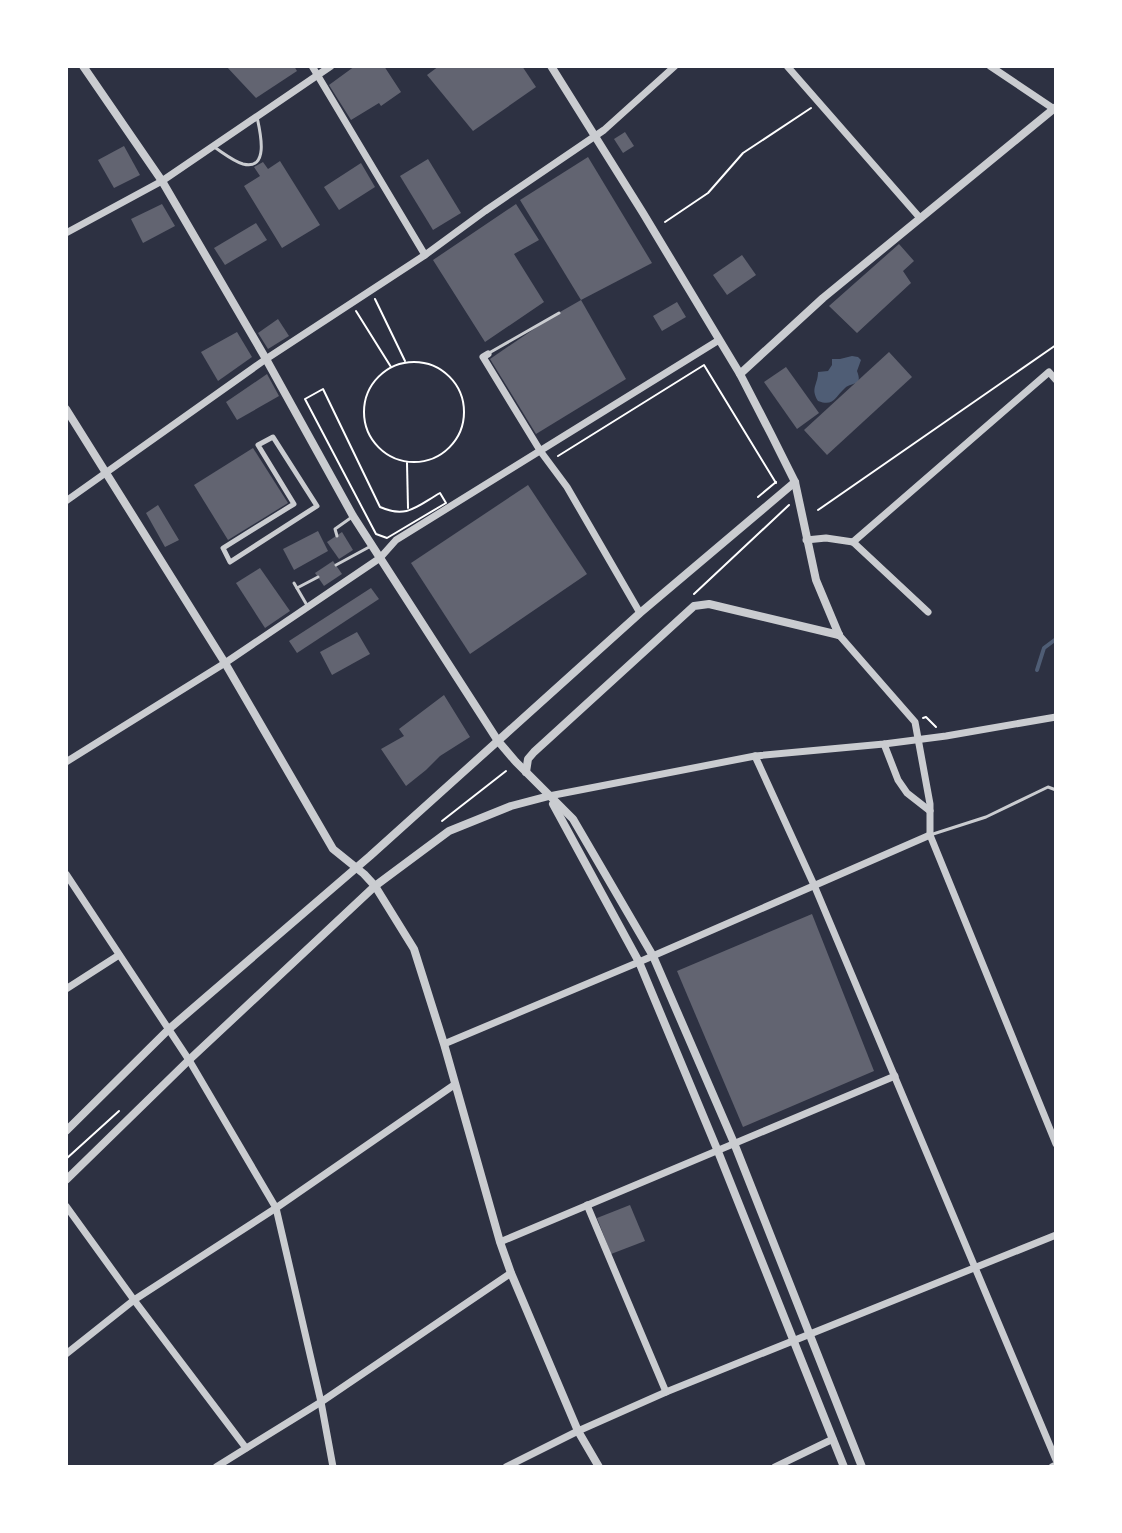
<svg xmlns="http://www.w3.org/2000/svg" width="1122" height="1533" viewBox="0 0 1122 1533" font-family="Overpass,sans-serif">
<rect width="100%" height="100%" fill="#2d3142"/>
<path fill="#4f5d75" d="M852 356 858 357 861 360 857 371C863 387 853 381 845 388 835 397 834 407 818 401 810 388 818 385 818 372L828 371 832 365V359H840Z"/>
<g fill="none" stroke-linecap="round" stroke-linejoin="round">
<path stroke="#4f5d75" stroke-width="4" d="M1037 670 1044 648 1056 639"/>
</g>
<g fill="#626471">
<path d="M226 66H294L297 71 256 98Z"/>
<path d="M355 66H384L401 92 381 106 379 103 351 120 329 85Z"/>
<path d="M439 66H522L536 87 473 131 427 75Z"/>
<path d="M625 132 634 146 623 153 614 139Z"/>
<path d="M124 146 140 175 114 188 98 160Z"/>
<path d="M588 157 652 263 581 300 520 200Z"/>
<path d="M428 159 461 213 433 230 400 176Z"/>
<path d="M280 161 320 225 282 248 244 186 260 176 254 167 263 162 268 169Z"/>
<path d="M361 163 375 187 339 210 324 187Z"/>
<path d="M162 204 175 226 143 243 131 219Z"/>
<path d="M516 204 539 240 514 254 544 302 485 342 433 260Z"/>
<path d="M256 223 267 240 225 265 214 248Z"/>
<path d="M899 244 914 261 903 271 911 283 857 333 829 306Z"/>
<path d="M742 255 756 275 727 295 713 275Z"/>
<path d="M581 300 626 379 536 434 490 359 553 316Z"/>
<path d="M677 302 686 317 662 331 653 316Z"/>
<path d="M278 319 289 336 268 349 258 333Z"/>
<path d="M237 332 252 357 218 381 201 352Z"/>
<path d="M889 352 912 377 827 455 804 430Z"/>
<path d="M786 367 819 413 797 429 764 382Z"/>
<path d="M267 374 279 396 237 420 226 402Z"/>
<path d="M253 448 288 503 228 540 194 485Z"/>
<path d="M528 485 587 574 470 654 411 563Z"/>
<path d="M158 505 179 540 165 547 146 513Z"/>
<path d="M318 531 328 551 294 570 283 549Z"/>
<path d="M342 532 353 550 339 559 327 542Z"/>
<path d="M333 561 342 574 324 586 315 573Z"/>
<path d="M260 568 290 611 265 628 236 583Z"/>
<path d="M371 588 379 599 297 653 289 641Z"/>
<path d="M357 632 370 654 332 675 320 652Z"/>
<path d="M444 695 470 737 440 756 426 770 406 786 381 749 404 736 399 729Z"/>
<path d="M812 914 874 1071 743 1127 677 971Z"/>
<path d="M630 1205 645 1241 611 1254 597 1218Z"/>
</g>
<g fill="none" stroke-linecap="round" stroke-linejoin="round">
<g stroke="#fff" stroke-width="2">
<path d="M665 222 708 193 743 153 811 108"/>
<path d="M375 299 405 361"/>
<path d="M356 311 391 367"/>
<circle cx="414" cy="412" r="50"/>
<path d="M323 389 380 507C407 519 417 506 440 493L446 503 387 538 376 534 305 399Z"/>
<path d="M558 456 704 365 776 483"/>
<path d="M407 463 408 508"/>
<path d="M758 497 776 482"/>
<path d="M818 510 1056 345"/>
<path d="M694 594 789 505"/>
<path d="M923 718 926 717 936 727"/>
<path d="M442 821 506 771"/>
<path d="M66 1159 119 1111"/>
</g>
<g stroke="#caccd0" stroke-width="3">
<path d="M214 147C222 152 233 161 243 164 270 171 260 131 257 117"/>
<path d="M489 353 559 313"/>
<path d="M337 536 335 529 352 517"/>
<path d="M336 565 371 546"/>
<path d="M294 583 308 607"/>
<path d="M297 588 318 577"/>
<path d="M930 835 986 817 1048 787 1056 790"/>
</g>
<path stroke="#caccd0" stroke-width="5" d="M273 437 317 506 230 562 223 548 294 504 258 445Z"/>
<g stroke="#caccd0" stroke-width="7">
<path d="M312 66 425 255"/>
<path d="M787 66 920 218"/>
<path d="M990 66 1054 109"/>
<path d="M66 233 162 181 331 66"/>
<path d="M488 354 483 357 541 452 567 487 640 613"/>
<path d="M66 501 266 359 425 255 485 211 604 130 675 66"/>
<path d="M806 540 826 538 853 542"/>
<path d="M853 542 1049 372 1056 380"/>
<path d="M853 542 928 612"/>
<path d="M839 635 915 722 930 804V835L1056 1144"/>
<path d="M884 744 898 780 907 793 930 811"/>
<path d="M755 756 814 885 1056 1460"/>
<path d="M66 762 225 663 380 558 396 540 719 340"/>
<path d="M549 796 755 756 884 744 946 736 1056 717"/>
<path d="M66 874 189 1060 276 1208 321 1402 333 1467"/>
<path d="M66 989 119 955"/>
<path d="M444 1044 639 962 930 835"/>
<path d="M587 1205 666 1392"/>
<path d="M66 1206 134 1300 246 1448"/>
<path d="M500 1242 895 1076"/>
<path d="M66 1354 134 1300 276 1208 454 1085"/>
<path d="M216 1467 321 1402 511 1273"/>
<path d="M506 1467 578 1431 666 1392 1056 1235"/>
<path d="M775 1467 833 1439"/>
<path d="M1052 1467 1056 1465"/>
</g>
<g stroke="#caccd0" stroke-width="8">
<path d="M83 66 162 181 266 359 353 516 498 741 516 762 573 819 653 956 734 1143 862 1467"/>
<path d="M551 66 643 213 740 374 771 434 795 482 816 580 839 635"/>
<path d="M740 374 823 298 1056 107"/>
<path d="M66 409 225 663 333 849 364 874 375 886 414 949 444 1044 500 1242 511 1273 578 1431 599 1467"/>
<path d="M526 772 528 759 534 752 694 606 709 604 839 635"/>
<path d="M553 804 639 962 717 1149 844 1467"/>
<path d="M66 1131 169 1029 370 856 640 613 795 482"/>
<path d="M66 1180 189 1060 375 886 449 831 511 806 549 796"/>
</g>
</g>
<rect width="1122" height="1533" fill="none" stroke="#ffffff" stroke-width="136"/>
</svg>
